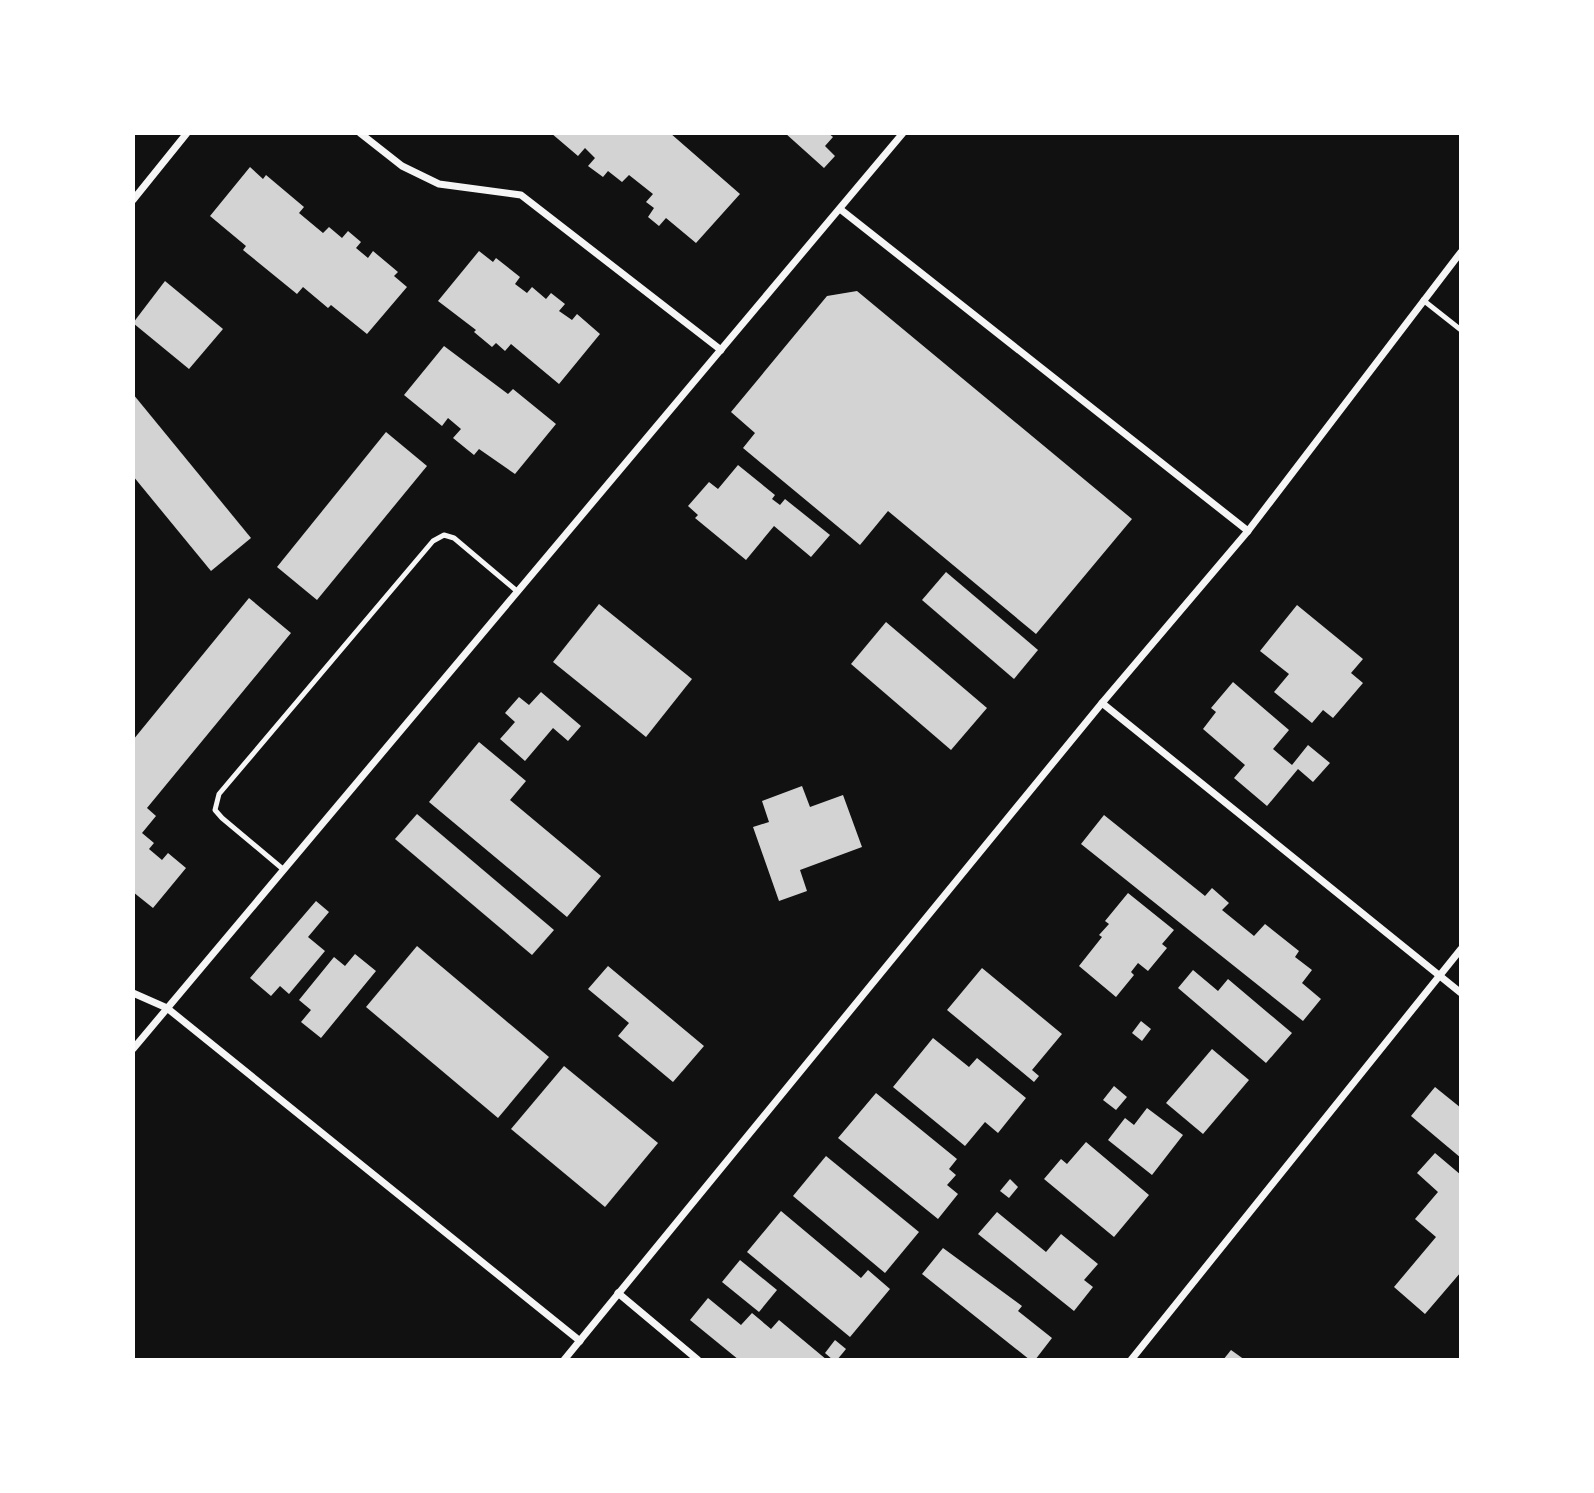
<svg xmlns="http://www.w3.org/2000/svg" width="1594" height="1493" viewBox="0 0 1594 1493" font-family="'Fira Sans',sans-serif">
<rect width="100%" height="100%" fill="#111"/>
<g fill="#d3d3d3">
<path d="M551 133H670L740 194 696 243 666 218 659 226 648 217 654 208 646 202 653 194 629 175 622 182 608 171 603 177 588 166 595 158 585 148 578 156Z"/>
<path d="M785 133H828L833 137 825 146 835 156 824 168Z"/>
<path d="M250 167 263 179 266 175 304 207 299 213 323 233 329 227 342 238 348 231 361 242 356 248 368 258 373 251 398 272 394 276 407 287 367 334 331 305 328 308 303 287 297 294 243 250 246 246 210 216Z"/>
<path d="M479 251 493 262 496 258 520 277 515 284 527 293 532 287 546 299 551 293 565 304 559 311 572 320 577 314 600 334 559 384 511 344 505 351 496 343 492 347 474 332 476 330 438 301Z"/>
<path d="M165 281 223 329 189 369 133 323Z"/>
<path d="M857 291 1132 519 1036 634 888 511 860 545 743 448 755 433 731 412 827 296Z"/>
<path d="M444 346 508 394 513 389 556 424 515 474 479 449 474 455 453 438 461 429 448 418 442 426 404 395Z"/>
<path d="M133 394 251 538 211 571 133 476Z"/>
<path d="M386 432 427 466 317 600 277 567Z"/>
<path d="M738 465 775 495 772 499 780 505 785 499 830 535 811 557 774 526 746 560 695 518 698 515 688 506 709 482 718 489Z"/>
<path d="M946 572 1038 650 1014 679 922 600Z"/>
<path d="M249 598 291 633 147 808 156 816 142 833 154 843 149 849 162 860 168 853 186 868 153 908 133 892V740Z"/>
<path d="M599 604 692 679 646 737 553 662Z"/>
<path d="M1297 605 1363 659 1351 673 1363 683 1333 718 1323 710 1312 723 1274 692 1289 674 1260 651Z"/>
<path d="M886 622 987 708 951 750 851 664Z"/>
<path d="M1233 682 1289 730 1273 749 1292 765 1308 745 1330 763 1313 782 1298 769 1267 806 1234 778 1245 765 1203 729 1216 712 1211 708Z"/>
<path d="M541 692 581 726 568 741 553 728 525 761 500 739 515 722 505 713 519 697 529 705Z"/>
<path d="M479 742 526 781 510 800 601 876 567 917 429 802Z"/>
<path d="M802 786 810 807 843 795 862 847 800 870 807 891 779 901 753 827 769 822 762 801Z"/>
<path d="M417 814 554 930 532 955 395 839Z"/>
<path d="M1104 815 1205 896 1212 888 1229 903 1222 910 1254 936 1265 924 1299 951 1295 957 1312 970 1302 983 1321 999 1303 1021 1081 844Z"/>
<path d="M1128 893 1174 930 1162 944 1167 948 1148 971 1138 963 1131 972 1134 975 1116 997 1079 966 1102 937 1099 935 1109 924 1105 921Z"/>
<path d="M316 901 329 912 308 937 325 951 289 994 280 986 271 996 250 978Z"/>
<path d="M417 946 549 1057 498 1118 366 1007Z"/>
<path d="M355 954 376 971 321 1038 301 1022 311 1010 299 1000 334 957 345 966Z"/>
<path d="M608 966 704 1046 673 1082 618 1036 629 1023 588 989Z"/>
<path d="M982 968 1062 1034 1032 1070 1039 1076 1034 1082 947 1010Z"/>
<path d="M1193 970 1218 991 1228 979 1292 1033 1266 1063 1178 988Z"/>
<path d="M1141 1021 1151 1029 1142 1041 1132 1033Z"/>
<path d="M933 1038 969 1067 977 1058 1026 1098 998 1133 985 1122 965 1146 893 1087Z"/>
<path d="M1212 1049 1249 1080 1203 1134 1166 1103Z"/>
<path d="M564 1066 658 1143 605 1207 511 1129Z"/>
<path d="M1114 1086 1127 1097 1116 1110 1103 1100Z"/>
<path d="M1435 1087 1461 1108V1158L1411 1116Z"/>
<path d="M876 1093 957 1159 949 1169 956 1175 947 1185 958 1194 938 1219 838 1138Z"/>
<path d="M1147 1108 1183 1135 1152 1175 1108 1140 1125 1118 1134 1125Z"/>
<path d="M1086 1142 1149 1195 1114 1237 1044 1179 1061 1159 1067 1164Z"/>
<path d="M1435 1153 1461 1175V1272L1425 1314 1394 1287 1436 1237 1415 1219 1438 1192 1417 1173Z"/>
<path d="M826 1156 919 1232 885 1273 793 1196Z"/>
<path d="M1010 1179 1018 1187 1009 1198 1000 1191Z"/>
<path d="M781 1211 861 1278 868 1270 890 1289 850 1337 747 1252Z"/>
<path d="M997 1212 1046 1252 1061 1234 1098 1264 1084 1280 1093 1287 1074 1311 978 1234Z"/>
<path d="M943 1248 1022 1306 1018 1311 1052 1338 1035 1360H1030L922 1274Z"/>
<path d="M740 1260 777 1290 759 1312 722 1282Z"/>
<path d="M708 1298 741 1325 752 1313 771 1329 779 1320 827 1360H739L690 1320Z"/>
<path d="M835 1340 846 1349 837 1360H833L825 1353Z"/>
<path d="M1231 1350 1245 1360H1223Z"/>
</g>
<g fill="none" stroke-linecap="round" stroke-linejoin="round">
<g stroke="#f5f5f5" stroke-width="5">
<path d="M1423 300 1461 330"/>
<path d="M284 870 222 818 215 810 219 794 433 541 444 535 454 538 518 592"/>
</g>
<g stroke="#f5f5f5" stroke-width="7">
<path d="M360 133 402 166 439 184 521 195 721 350"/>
<path d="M133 200 187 133"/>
<path d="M840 209 1248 531"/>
<path d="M1102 703 1461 993"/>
<path d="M133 993 167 1008 580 1341"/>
<path d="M133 1049 903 133"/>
<path d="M618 1293 698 1360"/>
<path d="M564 1360 1102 703 1248 531 1461 252"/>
<path d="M1131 1360 1461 949"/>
</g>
</g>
<rect width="1594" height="1493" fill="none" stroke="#ffffff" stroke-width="270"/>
</svg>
